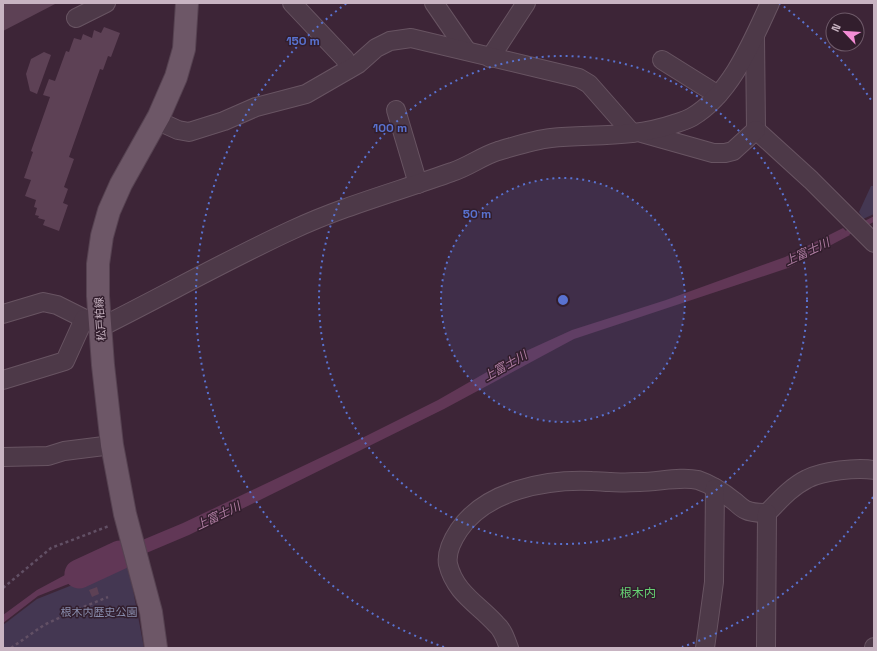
<svg xmlns="http://www.w3.org/2000/svg" width="877" height="651" viewBox="0 0 877 651" font-family="'Space Grotesk','Noto Sans JP',sans-serif">
<rect width="100%" height="100%" fill="#3d2537"/>
<g fill="#443752">
<path d="M871 186H874V214L863 219 859 212Z"/>
<path d="M128 563 144 648H3V625L37 599Z"/>
</g>
<g fill="#613756">
<path d="M843 228 850 235 788 268 574 339 444 409 189 535 144 554 140 541 183 523 364 437 438 400 515 356 572 330 666 300 785 257Z"/>
<path d="M113 550 116 565 38 596 3 623V615L37 590 65 575 69 566Z"/>
</g>
<g fill="none" stroke-linecap="round" stroke-linejoin="round">
<path stroke="#613756" stroke-width="5" d="M843 235 874 219"/>
<path stroke="#613756" stroke-width="29" d="M79 574 120 555"/>
</g>
<g fill="#5d4155">
<path d="M3 3H57L3 31Z"/>
<path d="M104 27 120 33 111 57 108 56 103 70 100 69 69 157 74 159 64 187 68 189 63 203 68 205 59 231 43 225 45 220 38 218 39 216 35 215 37 208 34 207 36 200 25 196 31 180 24 178 33 152 31 151 50 97 43 95 49 79 55 81 66 51 69 52 74 38 81 40 83 34 92 38 94 30 101 33Z"/>
<path d="M44 52 51 55 37 94 30 91 26 74 31 59Z"/>
<path d="M97 587 99 594 92 597 89 590Z"/>
</g>
<g fill="none" stroke-linecap="round" stroke-linejoin="round">
<g stroke="#685462" stroke-width="20">
<g id="minor">
<path d="M292 3 345 59 349 69"/>
<path d="M434 3 467 51"/>
<path d="M76 18 106 3"/>
<path d="M755 38 756 130 811 180 874 243"/>
<path d="M490 58 526 3"/>
<path d="M662 60 718 95"/>
<path d="M396 110 418 184"/>
<path d="M156 120 178 130 189 132 224 121 256 107 306 94 358 64 376 48 390 41 411 38 579 78 589 84 632 133"/>
<path d="M642 133 713 153H725L733 151 756 130"/>
<path d="M3 314 43 302 57 305 101 327C165 295 227 260 292 230 343 206 399 191 452 172 468 167 482 156 498 151 516 146 533 140 551 138 592 134 634 138 674 124 680 122 687 120 692 117 731 94 752 42 770 3"/>
<path d="M3 380 65 361 84 319"/>
<path d="M3 457 48 456 64 451 112 445"/>
<path d="M509 648C506 640 503 630 496 624 478 604 455 593 448 564 446 552 453 539 459 530 486 490 547 479 592 481 598 481 604 482 610 482 620 483 630 482 640 482 658 482 681 476 698 480 710 484 724 493 734 501 738 504 741 508 746 510 752 513 760 513 767 513 779 501 791 487 807 479 822 471 857 467 874 470"/>
<path d="M705 648 714 582 715 488"/>
<path d="M766 648 767 513"/>
<path d="M874 648V647"/>
</g>
</g>
<g stroke="#564251" stroke-width="24">
<path id="major" d="M156 648 151 612 125 514 112 445 103 365 98 296V264L102 236 109 211 121 184 159 116 176 77 184 49 187 3"/>
</g>
<g stroke="#625065" stroke-width="2.5" stroke-dasharray="3 3" stroke-linecap="butt">
<path d="M3 588 51 548 109 526"/>
<path d="M11 648 44 625 76 610 108 597"/>
</g>
<use href="#minor" stroke="#4d3948" stroke-width="18"/>
<use href="#major" stroke="#6d5767" stroke-width="22"/>
</g>
<circle cx="563" cy="300" r="122" fill="#5972d0" fill-opacity=".12"/>
<g fill="none" stroke="#5972d0" stroke-width="2" stroke-dasharray="2 4">
<circle cx="563" cy="300" r="122"/>
<circle cx="563" cy="300" r="244"/>
<path d="M873 497A367 367 0 0 1 682 647M444 647A367 367 0 0 1 347 3M779 3A367 367 0 0 1 873 103"/>
</g>
<g text-anchor="middle" dominant-baseline="central" stroke-width="3" stroke-linejoin="round" paint-order="stroke">
<g font-size="11" fill="#c8b4c2" stroke="#321e2d">
<text transform="translate(100 319) rotate(-94)">松戸柏線</text>
</g>
<g font-size="11" fill="#898dad" stroke="#321e2d">
<text x="99" y="612">根木内歴史公園</text>
</g>
<g font-size="12" font-style="italic" fill="#af7da2" stroke="#321e2d">
<text transform="translate(807 252) rotate(-25)">上富士川</text>
<text transform="translate(505 366) rotate(-30)">上富士川</text>
<text transform="translate(218 516) rotate(-26)">上富士川</text>
</g>
<g font-size="12" fill="#66d173" stroke="#321e2d">
<text x="638" y="593">根木内</text>
</g>
</g>
<circle cx="563" cy="300" r="6" fill="#5972d0" stroke="#321e2d" stroke-width="2"/>
<g font-size="12" text-anchor="middle" font-weight="bold" fill="#5972d0" stroke="#321e2d" stroke-width="3" stroke-linejoin="round" paint-order="stroke">
<text x="303" y="45">150 m</text>
<text x="390" y="132">100 m</text>
<text x="477" y="218">50 m</text>
</g>
<rect width="877" height="651" fill="none" stroke="#c8b4c2" stroke-width="8"/>
<g transform="translate(845 32) rotate(295)"><circle r="19" fill="#321e2d" stroke="#6e5a69"/>
<path d="M0-3L7 15L0 10L-7 15Z" fill="#f48dd6"/>
<text y="-6" font-size="11" font-weight="bold" text-anchor="middle" fill="#c8b4c2">N</text>
</g>
</svg>
